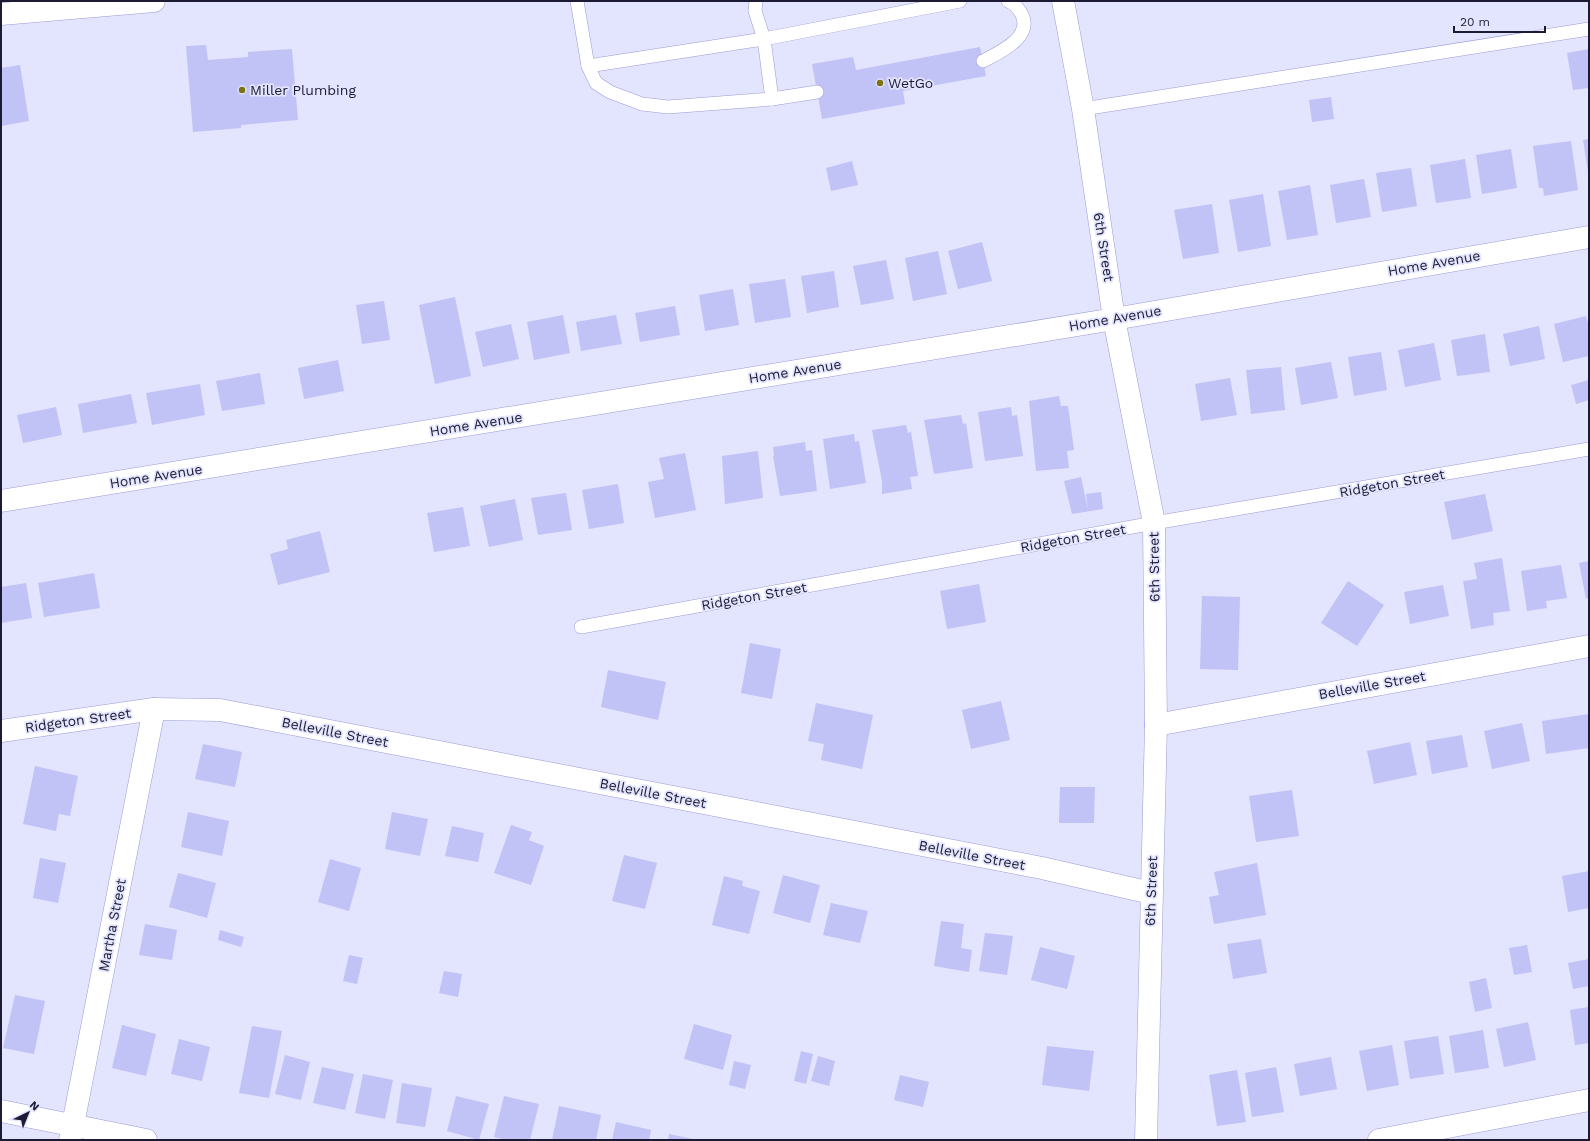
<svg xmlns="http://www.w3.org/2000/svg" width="1590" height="1141" viewBox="0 0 1590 1141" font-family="'Work Sans',sans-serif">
<rect width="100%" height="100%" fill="#e3e4fe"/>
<g fill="#c1c2f5">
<path d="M206 45 208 60 248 57V52L292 49 298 120 241 125V128L193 132 186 46Z"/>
<path d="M980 47 986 76 903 91 905 104 822 119 812 64 853 57 856 70Z"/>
<path d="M1589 49V88L1573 90 1567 53Z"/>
<path d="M20 65 29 121 1 126V68Z"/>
<path d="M1331 97 1334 119 1312 122 1309 100Z"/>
<path d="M1589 139V172H1588L1583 140Z"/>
<path d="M1571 141 1578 190 1544 196 1543 188H1539L1533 146Z"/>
<path d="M1511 149 1517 188 1482 194 1476 155Z"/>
<path d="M1465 159 1471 198 1436 203 1430 165Z"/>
<path d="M852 161 858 185 831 191 826 168Z"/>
<path d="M1411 168 1417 206 1382 212 1376 173Z"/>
<path d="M1364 179 1371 217 1336 223 1330 185Z"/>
<path d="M1310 185 1318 235 1287 240 1278 191Z"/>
<path d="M1263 194 1271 246 1238 252 1229 200Z"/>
<path d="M1212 204 1219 253 1183 259 1174 210Z"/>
<path d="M982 242 992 281 958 289 948 251Z"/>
<path d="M938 251 947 294 913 301 905 258Z"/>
<path d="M886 260 894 299 861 305 853 266Z"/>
<path d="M834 271 839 307 807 313 801 276Z"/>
<path d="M785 279 791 317 755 323 749 284Z"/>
<path d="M733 289 739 325 705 331 699 295Z"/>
<path d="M455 297 471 376 435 384 419 305Z"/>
<path d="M384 301 390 340 362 344 356 305Z"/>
<path d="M675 306 680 335 640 342 635 313Z"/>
<path d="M563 315 570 353 534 360 527 322Z"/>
<path d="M616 315 622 344 581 351 576 322Z"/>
<path d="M1586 316 1589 327V356L1563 362 1554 324Z"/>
<path d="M511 324 519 359 483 367 475 332Z"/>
<path d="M1539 326 1545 359 1510 366 1503 334Z"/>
<path d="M1485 334 1490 372 1457 376 1451 340Z"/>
<path d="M1434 343 1441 380 1405 387 1398 350Z"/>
<path d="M1381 352 1387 390 1354 396 1348 357Z"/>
<path d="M338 360 344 391 304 399 298 368Z"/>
<path d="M1331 362 1338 398 1301 405 1295 368Z"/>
<path d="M1281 367 1285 410 1251 414 1246 370Z"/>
<path d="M260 373 265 404 222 411 216 381Z"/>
<path d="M1230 378 1237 415 1201 421 1195 384Z"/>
<path d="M1589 380V400L1576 404 1571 385Z"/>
<path d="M200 384 205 415 152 425 146 393Z"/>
<path d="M131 394 137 423 83 433 78 404Z"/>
<path d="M1059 396 1061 406H1068L1074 450 1067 451 1069 468 1036 471 1029 401Z"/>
<path d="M56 407 62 435 23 443 17 415Z"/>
<path d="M1011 407 1012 416 1017 415 1023 456 985 461 978 412Z"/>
<path d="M961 415 963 424 966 423 973 468 934 474 924 420Z"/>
<path d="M906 425 908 433 911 432 918 476 910 477 912 489 882 494V481L872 430Z"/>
<path d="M854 434 855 442 859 441 866 483 830 489 823 439Z"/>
<path d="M805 442 806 451 812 450 817 491 780 496 773 456H774L773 447Z"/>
<path d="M758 451 763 498 725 504 722 456Z"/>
<path d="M685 453 696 510 655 518 648 482 664 479 659 458Z"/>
<path d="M1081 477 1088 510 1086 494 1101 492 1103 509 1072 514 1064 481Z"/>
<path d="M618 484 624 523 589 529 582 490Z"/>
<path d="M566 493 572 530 538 535 531 498Z"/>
<path d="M1485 494 1493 531 1452 540 1444 502Z"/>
<path d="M515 499 523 540 489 547 480 506Z"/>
<path d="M463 507 470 546 434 552 427 513Z"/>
<path d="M320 531 330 572 278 585 270 554 288 549 286 540Z"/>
<path d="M1502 558 1510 611 1493 613 1494 625 1471 629 1463 581 1477 579 1474 563Z"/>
<path d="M1589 561V598L1586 599 1579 563Z"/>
<path d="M1561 565 1567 598 1546 601 1547 608 1527 611 1521 571Z"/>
<path d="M94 573 100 608 44 617 38 583Z"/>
<path d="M1348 581 1384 605 1357 646 1321 623Z"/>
<path d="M26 583 32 618 1 623V587Z"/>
<path d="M979 584 986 622 947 629 940 591Z"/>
<path d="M1443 585 1449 616 1410 624 1404 592Z"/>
<path d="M1202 596 1240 597 1238 670 1200 669Z"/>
<path d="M750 643 781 649 772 699 741 693Z"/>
<path d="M608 670 666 682 658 720 601 707Z"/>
<path d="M1001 701 1010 740 971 749 962 710Z"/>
<path d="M816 703 873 715 862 769 821 760 824 744 808 741Z"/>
<path d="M1589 714V748L1546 754 1542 721Z"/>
<path d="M1522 723 1530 761 1492 769 1484 731Z"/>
<path d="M1462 735 1468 767 1432 774 1426 741Z"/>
<path d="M1410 742 1417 775 1374 784 1367 751Z"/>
<path d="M203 744 242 752 235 787 195 779Z"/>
<path d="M35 766 78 776 70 816 59 814 56 831 23 824Z"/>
<path d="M1060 787H1095L1094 823H1059Z"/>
<path d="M1292 790 1299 836 1256 842 1249 796Z"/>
<path d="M188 812 229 821 222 856 181 847Z"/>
<path d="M392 812 428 819 420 856 385 849Z"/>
<path d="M511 825 532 832 529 840 544 846 531 885 494 873Z"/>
<path d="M452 826 484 833 478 862 445 856Z"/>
<path d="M624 855 657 863 645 909 612 901Z"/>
<path d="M40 858 66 863 58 903 33 898Z"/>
<path d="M330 859 361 868 349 911 318 902Z"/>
<path d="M1257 863 1266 915 1214 924 1209 897 1219 895 1214 872Z"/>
<path d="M1589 871V908L1568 912 1562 876Z"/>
<path d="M178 873 216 883 207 918 169 907Z"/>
<path d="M783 875 820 885 810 923 773 913Z"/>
<path d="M724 876 743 881 742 886 760 891 749 934 712 925Z"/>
<path d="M831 903 868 911 860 943 823 935Z"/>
<path d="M941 921 964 924 961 948 972 950 969 972 934 966Z"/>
<path d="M145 924 177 930 172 960 139 955Z"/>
<path d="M220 930 244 937 241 947 218 940Z"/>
<path d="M985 933 1013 936 1007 975 979 971Z"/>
<path d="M1261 939 1267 973 1233 979 1227 944Z"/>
<path d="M1527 945 1532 972 1514 975 1509 948Z"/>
<path d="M1040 947 1075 956 1067 989 1031 980Z"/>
<path d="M349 955 363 958 357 984 343 981Z"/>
<path d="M1589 959V986L1573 989 1568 963Z"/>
<path d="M444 971 462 974 458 997 439 993Z"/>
<path d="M1486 978 1492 1008 1475 1012 1469 982Z"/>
<path d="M15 995 45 1001 34 1054 3 1048Z"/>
<path d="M1589 1007V1043L1575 1045 1570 1010Z"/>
<path d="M1528 1022 1536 1060 1504 1067 1496 1029Z"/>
<path d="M694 1024 732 1035 723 1070 684 1059Z"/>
<path d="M122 1025 156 1034 146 1076 112 1068Z"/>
<path d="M252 1026 282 1031 269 1098 239 1093Z"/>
<path d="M1483 1030 1489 1068 1455 1073 1449 1036Z"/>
<path d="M1438 1036 1444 1074 1410 1079 1404 1041Z"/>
<path d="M179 1039 210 1047 202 1081 171 1074Z"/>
<path d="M1392 1045 1399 1085 1367 1091 1359 1051Z"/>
<path d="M1047 1046 1094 1051 1089 1091 1042 1085Z"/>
<path d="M801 1051 813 1054 806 1084 794 1081Z"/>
<path d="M285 1055 310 1062 301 1100 275 1094Z"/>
<path d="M818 1056 835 1061 829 1086 811 1081Z"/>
<path d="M1331 1057 1337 1089 1300 1096 1294 1064Z"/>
<path d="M734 1061 751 1065 745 1089 729 1085Z"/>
<path d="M322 1067 354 1074 345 1110 313 1103Z"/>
<path d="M1276 1067 1284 1112 1252 1117 1245 1073Z"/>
<path d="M1237 1070 1246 1122 1217 1126 1209 1075Z"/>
<path d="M363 1074 393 1080 385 1119 355 1113Z"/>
<path d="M900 1075 929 1082 923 1107 894 1100Z"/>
<path d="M402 1083 432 1088 425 1127 396 1123Z"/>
<path d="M456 1096 489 1104 479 1140 447 1131Z"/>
<path d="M504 1096 539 1104 530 1140H507L494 1137Z"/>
<path d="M559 1106 601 1115 596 1140H552Z"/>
<path d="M616 1122 651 1130 649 1140H612Z"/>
<path d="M669 1134 693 1139V1140H668Z"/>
</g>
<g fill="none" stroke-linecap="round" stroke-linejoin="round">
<g stroke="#9c9bd9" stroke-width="14">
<g id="service">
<path d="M577 1 588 66 596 83 610 92 642 104 668 107 772 99 817 92"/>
<path d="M756 1 755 11 764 39 772 99"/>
<path d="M983 61C998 53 1035 37 1021 13 1017 7 1015 4 1008 1"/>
<path d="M588 66 764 39 960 1"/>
<path d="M1083 109 1589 29"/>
<path d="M581 627 1154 523 1589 449"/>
</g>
</g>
<g stroke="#9c9bd9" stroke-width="23">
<g id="minor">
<path d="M1063 1 1083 109 1114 319 1154 523 1156 725 1146 1140"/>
<path d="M1 501 1114 319 1589 237"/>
<path d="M1156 725 1589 646"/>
<path d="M1 731 154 709 220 710 1042 868 1151 893"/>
<path d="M1 1111 146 1140"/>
<path d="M70 1140 154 709"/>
<path d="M1379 1140 1589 1100"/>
</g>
</g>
<g stroke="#9c9bd9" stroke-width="23">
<path id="primary" d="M1 14 154 1"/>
</g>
<use href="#service" stroke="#fff" stroke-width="13"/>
<use href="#minor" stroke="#fff" stroke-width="22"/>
<use href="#primary" stroke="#fff" stroke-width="22"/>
</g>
<g fill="#7a7213" stroke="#e3e4fe" stroke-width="1.5">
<circle cx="880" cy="83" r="4"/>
<circle cx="242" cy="90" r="4"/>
</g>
<g text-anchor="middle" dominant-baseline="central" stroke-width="3.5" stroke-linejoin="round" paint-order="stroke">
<g font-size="14" fill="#1c1b33" stroke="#e3e4fe" text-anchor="start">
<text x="888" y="83">WetGo</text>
<text x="250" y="90">Miller Plumbing</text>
</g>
<g font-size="14" fill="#1c1b33" stroke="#e3e4fe">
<text transform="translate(1104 247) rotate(81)">6th Street</text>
<text transform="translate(1434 263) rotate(-10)">Home Avenue</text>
<text transform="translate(1115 318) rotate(-10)">Home Avenue</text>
<text transform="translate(795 371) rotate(-9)">Home Avenue</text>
<text transform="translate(476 424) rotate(-9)">Home Avenue</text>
<text transform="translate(156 476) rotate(-9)">Home Avenue</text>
<text transform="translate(1392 483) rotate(-10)">Ridgeton Street</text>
<text transform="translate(1073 538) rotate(-10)">Ridgeton Street</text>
<text transform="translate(1154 567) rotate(-91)">6th Street</text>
<text transform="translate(754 596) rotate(-10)">Ridgeton Street</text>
<text transform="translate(1372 685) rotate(-10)">Belleville Street</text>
<text transform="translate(78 720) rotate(-8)">Ridgeton Street</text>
<text transform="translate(335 732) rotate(11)">Belleville Street</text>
<text transform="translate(653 793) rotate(11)">Belleville Street</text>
<text transform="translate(972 855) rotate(11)">Belleville Street</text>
<text transform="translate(1151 891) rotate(-88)">6th Street</text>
<text transform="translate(112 925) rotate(-79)">Martha Street</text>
</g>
</g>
<rect width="1590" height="1141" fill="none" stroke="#1c1b33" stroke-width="4"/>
<g transform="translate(28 1113) rotate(43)" stroke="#e3e4fe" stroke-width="3" paint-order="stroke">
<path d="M0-3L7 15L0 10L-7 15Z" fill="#1c1b33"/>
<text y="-6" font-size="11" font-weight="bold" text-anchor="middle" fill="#1c1b33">N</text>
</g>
<path d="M1454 26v6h91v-6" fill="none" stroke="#1c1b33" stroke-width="2"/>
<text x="1460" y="26" font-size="12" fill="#1c1b33" stroke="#e3e4fe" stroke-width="3" paint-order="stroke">20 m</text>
</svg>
